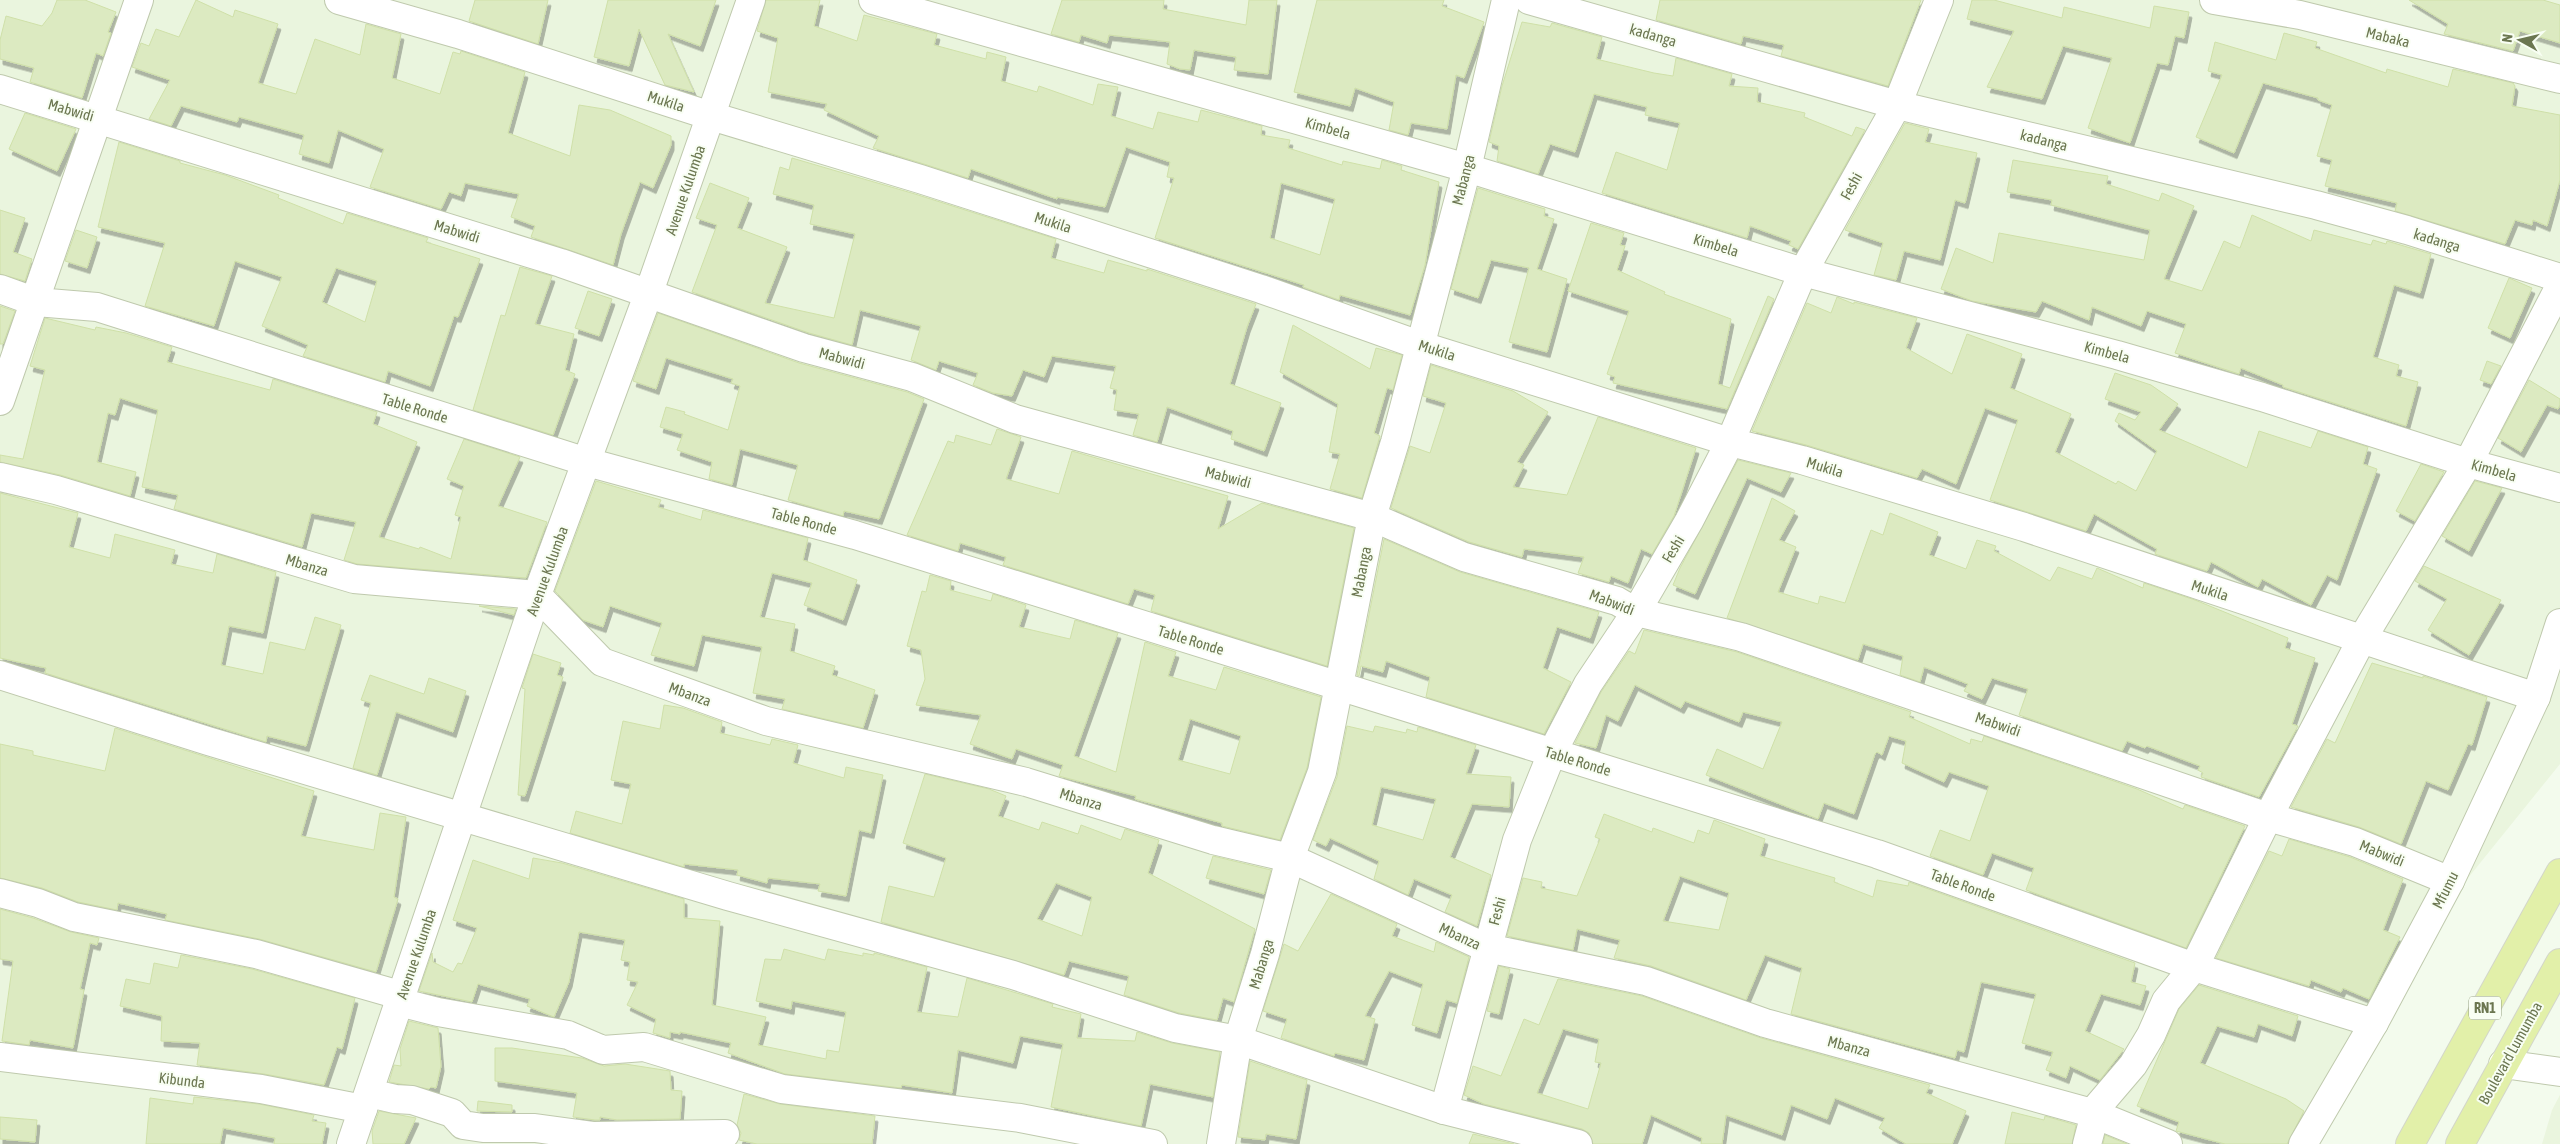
<svg xmlns="http://www.w3.org/2000/svg" width="2560" height="1144" viewBox="0 0 2560 1144" font-family="'Asap Condensed',sans-serif">
<defs>
<filter id="shadow"><feDropShadow dx="3" dy="5.5" stdDeviation="0" flood-color="#0004"/></filter>
</defs>
<rect width="100%" height="100%" fill="#f3fbed"/>
<g fill="#eaf5de">
<path d="M0 0H2560V764L2468 878 2316 1144H1163L1115 1123 909 1090 756 1144H0Z"/>
<path d="M2560 1095V1144H2542L2552 1110Z"/>
</g>
<g fill="#dceac1" stroke="#cfe0a8" fill-rule="evenodd" filter="url(#shadow)">
<path d="M57 0H85L116 12 108 32 111 33 103 56 96 53 82 98 30 82 34 68 0 59V40L6 16 42 26 52 13Z"/>
<path d="M196 0 233 17 235 10 278 24 258 83 296 94 315 39 360 55 366 24 401 34 392 78 440 94 453 52 460 54 461 51 525 72 508 133 570 156 579 105 610 110 671 136V145L653 188 640 182 621 234 613 265 531 237 535 226 511 217 519 194 465 183 461 196 449 192 441 209 370 187 384 149 338 130 329 163 299 154 304 135 239 117 237 122 181 106 171 126 149 119 170 80 132 67 141 43 149 46 156 29 179 37Z"/>
<path d="M475 0H548L538 44 469 21Z"/>
<path d="M608 0H716L700 46 668 34 694 92 665 85 639 29 629 66 594 57Z"/>
<path d="M766 0H820L814 26 857 41 864 15 937 34 934 45 986 59 987 52 1006 57 1001 81 1037 92 1039 86 1093 105 1098 84 1118 87 1111 116 1153 129 1158 112 1198 122 1201 110 1262 126 1261 135 1290 140 1288 148 1342 165 1343 161 1380 169 1382 160 1402 166 1401 170 1439 182 1425 265 1410 315 1340 295 1339 300 1303 287 1304 285 1155 238 1174 178 1167 177 1170 162 1126 147 1105 207 1057 197V199L971 169 968 178 873 148 879 136 824 110 827 104 768 92 778 38 757 31ZM1281 183 1335 199 1320 255 1270 238Z"/>
<path d="M1062 0H1164L1163 9 1246 25 1249 0H1277L1268 74 1234 70 1236 57 1194 50 1190 70 1180 69 1167 64 1170 42 1109 35 1107 43 1081 35 1079 42 1051 34Z"/>
<path d="M1317 0H1444L1442 6 1484 22 1464 78 1456 75 1447 129 1411 123 1408 135 1389 130 1394 102 1355 88 1350 106 1294 92Z"/>
<path d="M1660 0H1921L1888 86 1781 56 1784 45 1743 36 1741 44 1656 20Z"/>
<path d="M1972 0H1994L2062 18 2064 7 2150 28 2154 6 2189 12 2184 38 2175 36 2168 65 2157 63 2130 143 2088 128 2112 58 2063 46 2042 99 1987 87 2014 31 1967 19Z"/>
<path d="M2409 0H2543L2560 5V43L2520 31 2513 51 2444 34 2448 24Z"/>
<path d="M1522 22 1550 27 1552 23 1602 37 1596 59 1654 73 1673 76 1676 58 1732 74 1729 86 1758 88 1757 102 1805 113 1804 117 1852 136 1856 127 1865 130 1798 249 1789 245 1791 241 1750 226 1747 238 1602 193 1616 152 1667 170 1680 123 1645 115 1647 107 1594 94 1575 152 1550 144 1538 174 1497 161 1499 146 1489 142 1502 86Z"/>
<path d="M2284 33 2317 42 2315 48 2386 73 2387 69 2448 87 2453 69 2513 83 2515 86 2512 106 2560 115V180L2547 226 2533 220 2532 225 2515 220 2505 244 2395 211 2397 203 2325 186 2332 160 2317 156 2332 105 2318 100V98L2263 83 2234 153 2196 137 2222 75 2208 71 2215 42 2276 60Z"/>
<path d="M25 113 76 129 57 171 9 149Z"/>
<path d="M1905 123 1929 129 1925 142 1977 153 1965 203 1955 200 1940 260 1904 251 1896 280 1874 275 1883 243 1845 230Z"/>
<path d="M119 142 180 161V163L225 175 279 195 278 198 343 224 347 213 428 238 426 242 480 259 458 317 454 316 430 386 388 371 385 382 303 356 308 345 262 326 282 277 235 261 214 326 145 306 165 243 98 227ZM336 268 377 281 365 322 322 302Z"/>
<path d="M792 158 915 194 1056 239 1051 258 1104 273 1108 260 1147 271V269L1256 304 1247 327 1230 384 1281 403 1264 451 1231 439 1233 431 1167 407 1157 442 1133 435 1139 414 1114 410 1117 390 1110 388 1116 366 1052 356 1044 377 1023 370 1012 396 993 393 973 385 978 373 939 361 936 370 911 360 921 326 860 310 852 345 809 333 692 292 717 225 696 218 710 183 749 198 737 228 787 247 765 303 834 318 855 234 810 224 814 205 773 194 780 167 789 170Z"/>
<path d="M2013 160 2108 176 2106 184 2159 201 2162 193 2194 206 2164 279 2202 291 2224 241 2240 248 2252 215 2311 241 2314 230 2371 245 2373 240 2386 244 2387 241 2431 254 2420 293 2394 285 2373 357 2399 365 2396 376 2418 382 2406 426 2283 387V385L2241 368 2239 374 2175 353 2186 324 2147 311 2141 326 2092 307 2089 320 2042 301 2036 312 1972 301 1941 289 1956 248 1993 263 1999 233 2144 260 2150 230 2051 205 2052 200 2007 192Z"/>
<path d="M1478 188 1545 209 1544 216 1554 219 1537 269 1567 279 1547 352 1509 342 1529 268 1491 260 1478 298 1451 289Z"/>
<path d="M0 210 25 218 13 252 32 259 25 281 0 274Z"/>
<path d="M1591 223 1624 233 1620 245 1625 246 1617 270 1665 292 1664 294 1731 319 1718 384 1730 388 1768 296 1774 299 1727 409 1613 383 1615 377 1607 374 1629 311 1568 291Z"/>
<path d="M76 230 97 237 87 268 65 261Z"/>
<path d="M520 267 552 276 535 324 574 334 565 370 575 374 553 435 473 410 501 315 505 316Z"/>
<path d="M2509 278 2532 288 2510 338 2488 328Z"/>
<path d="M588 291 612 299 599 336 575 328Z"/>
<path d="M1837 297 1854 304V302L1917 318 1906 348 1952 374 1967 334 2022 354 2010 388 2071 414 2055 452 2116 484 2118 481 2136 491 2157 451 2115 421 2119 413 2135 420 2141 412 2105 399 2115 373 2151 385 2178 404 2159 430 2247 468 2259 431 2311 448 2318 431 2368 447 2363 464 2377 469 2337 580 2327 575 2311 605 2262 579 2258 587 2211 562 2207 571 2155 554 2157 549 2094 514 2086 531 1990 500 2018 420 1985 408 1956 484 1922 469 1917 478 1806 445 1752 431 1807 303 1831 313Z"/>
<path d="M0 306 15 311 3 344H0Z"/>
<path d="M658 313 799 363 907 392 924 399 879 519 844 511 843 516 788 500 798 465 740 449 732 485 709 479 712 462 677 450 683 434 660 427 666 407 685 412 684 414 728 430 740 386 731 383 733 379 666 358 656 389 633 381Z"/>
<path d="M45 318 95 330 96 327 126 333 172 347 167 362 270 390 273 379 377 412 373 424 417 442 379 537 419 549 420 547 451 559 461 517 455 515 464 486 447 479 464 439 520 457 498 506 547 522 526 578 357 564 344 560 356 522 311 513 302 547 174 509 178 495 142 487 158 410 120 398 115 415 108 413 97 462 136 472 130 496 60 475 0 462V455L23 459 45 370 30 366Z"/>
<path d="M1293 325 1370 369 1376 348 1402 355 1393 390 1387 388 1374 433 1380 436 1362 498 1330 489 1340 454 1329 452 1338 404 1280 372Z"/>
<path d="M2487 361 2501 366 2491 384 2480 380Z"/>
<path d="M1431 365 1513 391 1548 412 1517 462 1524 465 1513 487 1567 495 1598 417 1696 448 1674 516 1652 554 1641 549 1628 583 1611 576 1609 582 1578 573 1584 557 1524 549 1522 557 1469 542 1391 508 1410 446 1430 453 1446 403 1423 396Z"/>
<path d="M2529 380 2560 399V405L2558 409 2547 405 2521 452 2498 438Z"/>
<path d="M997 429 1021 437 1006 479 1059 494 1072 451 1228 496 1218 529 1262 503 1354 528 1327 666 1151 611 1155 595 1134 589 1128 604 1003 565 1006 557 960 543 958 551 907 535 948 441 954 443 956 435 991 445Z"/>
<path d="M1738 460 1791 473 1781 492 1747 478 1695 594 1673 585 1680 568Z"/>
<path d="M2421 464 2444 472 2415 521 2396 511Z"/>
<path d="M596 481 661 500 658 507 701 520 703 510 808 538 803 560 857 580 843 620 804 605 812 583 772 573 760 617 795 624 790 651 835 666 832 675 875 690 863 728 782 709 785 699 753 693 762 647 702 635 694 666 651 655 662 623 610 606 603 627 583 620 555 591Z"/>
<path d="M2475 481 2502 488 2469 551 2442 536Z"/>
<path d="M0 493 78 513 69 547 110 558 115 534 175 550 171 564 213 573 217 554 276 572 263 633 229 626 221 665 263 674 270 642 305 650 315 617 341 625 306 746 267 736 266 742 45 673 46 668 0 658Z"/>
<path d="M1772 498 1795 511 1779 540 1796 547 1778 592 1818 604 1820 596 1845 603 1871 530 1883 535 1890 513 1938 532 1929 555 1966 569 1977 540 1996 546 1994 551 2050 581 2058 567 2092 579 2097 568 2143 588 2144 583 2195 600 2288 638 2285 648 2315 658 2292 724 2298 726 2259 797 2201 777 2203 773 2198 770 2200 766 2147 746 2145 748 2127 741 2122 751 2019 715 2028 689 1992 678 1982 699 1964 691 1968 684 1924 667 1920 682 1900 675 1903 656 1863 644 1858 660 1727 618Z"/>
<path d="M1384 539 1460 572 1599 612 1590 638 1557 627 1543 668 1571 682 1544 734 1426 697 1430 677 1386 661 1383 672 1361 666 1359 676 1357 675Z"/>
<path d="M2424 566 2501 600 2469 655 2428 630 2447 599 2415 581Z"/>
<path d="M930 575 951 581 950 590 991 601 993 594 1026 605 1019 627 1070 639 1075 620 1118 633 1074 756 1116 772 1145 642 1176 652 1168 676 1216 690 1224 667 1321 697 1307 768 1280 840 1222 826V823L1135 799 1136 796 1070 779 1059 776 1063 765 1016 749 1012 759 970 744 981 715 916 705 925 679 921 650 907 646 922 591 926 592ZM1190 719 1241 736 1230 774 1178 760Z"/>
<path d="M479 606 516 609 514 615Z"/>
<path d="M1644 630 1737 652 1911 712 1909 717 1970 744 1971 739 1982 742 1984 736 2137 789 2183 809 2185 805 2245 826 2186 948 2026 890 2034 868 1992 853 1983 875 1930 856 1940 830 1970 841 1989 786 1949 772 1944 782 1902 763 1906 741 1889 736 1882 755 1877 752 1875 754 1854 814 1824 803 1818 819 1706 775 1717 749 1763 769 1782 722 1743 712 1739 722 1685 701 1681 708 1635 685 1618 721 1606 715 1596 748 1575 743 1601 692 1629 651 1635 654Z"/>
<path d="M533 654 561 663 557 675 563 677 525 796 518 795 525 689 522 688Z"/>
<path d="M2372 663 2423 678V676L2487 697 2472 745 2468 744 2448 790 2426 781 2401 844 2359 827 2291 807 2327 739 2335 743Z"/>
<path d="M370 675 424 694 429 678 466 691 453 732 396 712 377 775 353 768 371 703 361 700Z"/>
<path d="M664 705 683 708 722 722 720 733 770 745 772 739 798 745 793 763 844 778 846 767 883 775 871 833 859 830 846 896 818 891 820 884 768 878 767 883 737 875 738 870 684 864V867L570 833 576 811 622 824 631 784 611 780 623 721 660 729Z"/>
<path d="M1347 726 1373 732 1375 726 1406 733 1407 729 1417 732 1418 727 1476 745 1466 774 1511 777 1509 807 1472 804 1450 857 1491 875 1477 926 1445 912 1452 895 1414 879 1408 895 1374 879 1379 861 1330 838 1326 846 1313 840 1337 777ZM1381 787 1436 799 1423 840 1372 825Z"/>
<path d="M115 728 314 791 301 836 374 850 380 813 406 817 394 897 398 899 376 972 259 939 165 920 167 914 118 903 117 910 78 902 42 888 0 878V744L33 751V755L105 771Z"/>
<path d="M925 774 989 789 1006 796 998 816 1039 830 1042 822 1078 834 1081 825 1121 840 1125 829 1159 840 1148 873 1255 929 1234 1002 1223 998 1217 1020 1179 1013 1124 995 1129 976 1069 961 1064 975 881 922 889 886 934 897 946 858 903 843ZM1056 883 1092 897 1082 936 1037 919Z"/>
<path d="M1604 814 1652 832 1653 828 1694 843 1698 830 1709 834 1714 820 1765 839 1760 856 1835 878 1834 882 1873 897 1877 880 1908 886 1909 882 2135 963 2131 982 2146 986 2140 1005 2101 994 2085 1031 2124 1049 2100 1080 2070 1066 2066 1078 2046 1070 2053 1052 2022 1043 2036 994 1981 982 1964 1052 1957 1050 1955 1058 1791 1014 1802 968 1765 955 1746 1000 1651 966 1614 958 1620 940 1577 929 1573 950 1507 936 1523 878 1542 882 1541 888 1577 896 1600 839 1595 837ZM1680 876 1729 893 1719 930 1663 921Z"/>
<path d="M2289 839 2350 857 2403 879 2383 930 2400 937 2369 999 2343 988 2341 992 2311 980 2309 986 2216 958 2269 851 2282 856Z"/>
<path d="M1213 856 1271 870 1264 894 1206 878Z"/>
<path d="M533 858 562 863 684 899V918L720 921 712 1005 766 1017 758 1045 826 1059 827 1050 839 1052 846 1012 792 1001 791 1009 756 1001 765 959 781 960 784 949 825 960 828 949 863 956V953L874 955V953L927 967 917 1012 958 1017 967 978 1053 1004 1052 1007 1081 1014 1077 1038 1135 1041 1137 1032 1172 1043 1220 1052 1213 1097 1150 1084 1141 1126 1051 1107 1063 1044 1020 1036 1013 1063 958 1050 952 1093 902 1085 901 1088 785 1074 728 1053 731 1043 680 1032V1034L670 1032V1038L653 1033 656 1019 627 1005 638 982 627 980 630 962 621 960 625 940 579 932 569 982 554 1017 527 1006 530 999 478 984 472 1002 419 991 432 953 433 962 453 972 458 963 462 964 477 928 453 920 473 860 529 879Z"/>
<path d="M1331 894 1397 924 1392 936 1434 952 1436 942 1469 957 1457 1003 1446 1000 1437 1033 1412 1025 1423 984 1389 971 1365 1016 1375 1019 1364 1060 1335 1053 1334 1056 1281 1038 1287 1019 1263 1011 1284 944 1298 951Z"/>
<path d="M0 909 33 918 71 932 99 938 97 945 90 943 80 989 84 990 73 1048 30 1040 29 1045 2 1041 13 961 0 959Z"/>
<path d="M181 955 252 969 355 998 342 1049 337 1047 324 1085 264 1074 197 1065 200 1043 161 1041 162 1016 120 1006 126 979 150 984 154 963 178 968Z"/>
<path d="M1499 966 1510 969 1499 1014 1487 1011Z"/>
<path d="M1558 979 1642 996 1761 1038 1930 1085 1926 1093 1966 1111 1952 1144H1906L1879 1128 1885 1118 1835 1098 1827 1119 1791 1105 1782 1135 1726 1115 1722 1144H1701L1702 1138 1651 1115 1642 1144H1593L1589 1133 1582 1129 1484 1104 1464 1095 1473 1066 1501 1076 1524 1019 1539 1025ZM1563 1029 1599 1039 1595 1062 1601 1063 1588 1109 1537 1093Z"/>
<path d="M2199 985 2298 1016 2292 1036 2258 1024 2254 1037 2217 1026 2200 1063 2286 1099 2304 1111 2287 1144H2225L2176 1131 2179 1122 2137 1106 2179 1009Z"/>
<path d="M409 1021 438 1028 441 1066 436 1088 431 1087 429 1089 389 1082 394 1065 401 1066 400 1049Z"/>
<path d="M495 1048H512L582 1058 604 1066 625 1064 670 1071 671 1090 682 1091 680 1119 617 1120 600 1117V1120H595L573 1117 577 1093 495 1081Z"/>
<path d="M1250 1061 1307 1080 1296 1139 1266 1134 1265 1140 1238 1137Z"/>
<path d="M744 1094 780 1104 875 1116 872 1144H757L739 1140 741 1133 737 1125Z"/>
<path d="M194 1097 259 1104 314 1115 312 1121 326 1123 322 1144H274L275 1138 223 1128 220 1144H146L150 1098 193 1104Z"/>
<path d="M478 1101 512 1105V1112L477 1111Z"/>
<path d="M379 1111 416 1118 404 1144H373L372 1131Z"/>
<path d="M2012 1112 2044 1120 2045 1116 2076 1125 2072 1144H2005Z"/>
<path d="M0 1117 37 1120 35 1142 0 1139Z"/>
<path d="M1473 1134 1514 1144H1469Z"/>
<path d="M2105 1135 2127 1144H2103Z"/>
</g>
<g fill="none" stroke-linecap="round" stroke-linejoin="round">
<g stroke="#bfc9ad" stroke-width="30">
<g id="minor">
<path d="M339 0 458 34 711 116 920 179 1261 289 1419 345 1730 442 1802 460 2024 527 2536 697"/>
<path d="M873 0 1467 168 1803 272 2117 355 2262 397 2468 463 2560 488"/>
<path d="M1529 0 1897 105 2316 205 2407 230 2560 278"/>
<path d="M2214 0 2300 15 2560 79"/>
<path d="M0 89 561 263 804 348 912 377 1015 419 1372 517 1464 557 1617 601 1636 612 1741 637 2268 817 2355 842 2450 881"/>
<path d="M0 289 36 302 97 307 587 462 855 535 1877 854 2194 967 2374 1023"/>
<path d="M0 401 139 0"/>
<path d="M0 477 56 490 354 579 537 595 602 662 766 721 1026 782 1213 840 1290 858 1487 948 1646 981 1765 1023 2092 1113 2168 1144"/>
<path d="M0 675 208 741 728 896 1013 975 1175 1028 1238 1040 1444 1110 1578 1144"/>
<path d="M0 893 38 903 74 917 256 954 403 996"/>
<path d="M399 1002 438 1012 568 1035 603 1050 644 1047 782 1089 1020 1118 1153 1144"/>
<path d="M0 1057 261 1089 363 1109"/>
<path d="M2503 1064 2560 1072"/>
<path d="M369 1093 395 1099 412 1100 452 1113 463 1125 483 1128H535L594 1136 725 1134"/>
<path d="M1444 1110 1517 840 1552 753 1588 684 1636 612 1689 521 1730 442 1803 272 1897 105 1939 0"/>
<path d="M351 1144 537 595 648 295 751 0"/>
<path d="M1221 1144 1238 1040 1265 954 1290 858 1322 772 1372 517 1395 442 1467 168 1506 0"/>
<path d="M2087 1144 2092 1125V1113L2133 1065 2151 1035 2166 1001 2194 967 2268 817 2362 639 2468 463 2560 286"/>
<path d="M2303 1144 2374 1023 2450 881 2536 697 2560 623"/>
</g>
</g>
<g stroke="#d3d6ca" stroke-width="30">
<g id="highway">
<path d="M2410 1144 2560 873"/>
<path d="M2460 1144 2560 963"/>
</g>
</g>
<use href="#minor" stroke="#fff" stroke-width="28"/>
<use href="#highway" stroke="#e2f0a9" stroke-width="28"/>
</g>
<g text-anchor="middle" dominant-baseline="central" stroke-width="4" stroke-linejoin="round" paint-order="stroke">
<rect fill="#f8fef3" stroke="#959f81" stroke-width="1" x="2469" y="996.5" width="32" height="23" rx="4"/>
<g font-size="14" font-weight="bold" fill="#6b7650">
<text x="2485" y="1008">RN1</text>
</g>
<g font-size="15" fill="#6b7650" stroke="#f8fef3">
<text transform="translate(1653 35) rotate(16)">kadanga</text>
<text transform="translate(2388 37) rotate(14)">Mabaka</text>
<text transform="translate(666 101) rotate(18)">Mukila</text>
<text transform="translate(71 110) rotate(16)">Mabwidi</text>
<text transform="translate(1328 128) rotate(16)">Kimbela</text>
<text transform="translate(2044 140) rotate(14)">kadanga</text>
<text transform="translate(1463 180) rotate(-76)">Mabanga</text>
<text transform="translate(1851 186) rotate(-61)">Feshi</text>
<text transform="translate(685 190) rotate(-71)">Avenue Kulumba</text>
<text transform="translate(1053 222) rotate(18)">Mukila</text>
<text transform="translate(457 231) rotate(17)">Mabwidi</text>
<text transform="translate(2437 240) rotate(17)">kadanga</text>
<text transform="translate(1716 245) rotate(17)">Kimbela</text>
<text transform="translate(1437 350) rotate(18)">Mukila</text>
<text transform="translate(2107 352) rotate(15)">Kimbela</text>
<text transform="translate(842 358) rotate(15)">Mabwidi</text>
<text transform="translate(415 408) rotate(17)">Table Ronde</text>
<text transform="translate(1825 467) rotate(17)">Mukila</text>
<text transform="translate(2494 470) rotate(16)">Kimbela</text>
<text transform="translate(1228 477) rotate(15)">Mabwidi</text>
<text transform="translate(804 521) rotate(15)">Table Ronde</text>
<text transform="translate(1673 549) rotate(-59)">Feshi</text>
<text transform="translate(307 565) rotate(17)">Mbanza</text>
<text transform="translate(547 571) rotate(-70)">Avenue Kulumba</text>
<text transform="translate(1361 572) rotate(-79)">Mabanga</text>
<text transform="translate(2210 590) rotate(18)">Mukila</text>
<text transform="translate(1612 602) rotate(21)">Mabwidi</text>
<text transform="translate(1191 640) rotate(17)">Table Ronde</text>
<text transform="translate(690 694) rotate(20)">Mbanza</text>
<text transform="translate(1998 724) rotate(19)">Mabwidi</text>
<text transform="translate(1578 761) rotate(17)">Table Ronde</text>
<text transform="translate(1081 799) rotate(17)">Mbanza</text>
<text transform="translate(2382 853) rotate(22)">Mabwidi</text>
<text transform="translate(1963 885) rotate(20)">Table Ronde</text>
<text transform="translate(2445 890) rotate(-63)">Mfumu</text>
<text transform="translate(1497 911) rotate(-75)">Feshi</text>
<text transform="translate(1460 936) rotate(25)">Mbanza</text>
<text transform="translate(416 954) rotate(-71)">Avenue Kulumba</text>
<text transform="translate(1261 964) rotate(-73)">Mabanga</text>
<text transform="translate(1849 1046) rotate(15)">Mbanza</text>
<text transform="translate(2510 1053) rotate(-61)">Boulevard Lumumba</text>
<text transform="translate(182 1080) rotate(7)">Kibunda</text>
</g>
</g>
<g transform="translate(2520 40) rotate(278)" stroke="#f8fef3" stroke-width="4" paint-order="stroke">
<path d="M0-4L9 19L0 12L-9 19Z" fill="#6b7650"/>
<text y="-8" font-size="14" font-weight="bold" text-anchor="middle" fill="#6b7650">N</text>
</g>
</svg>
